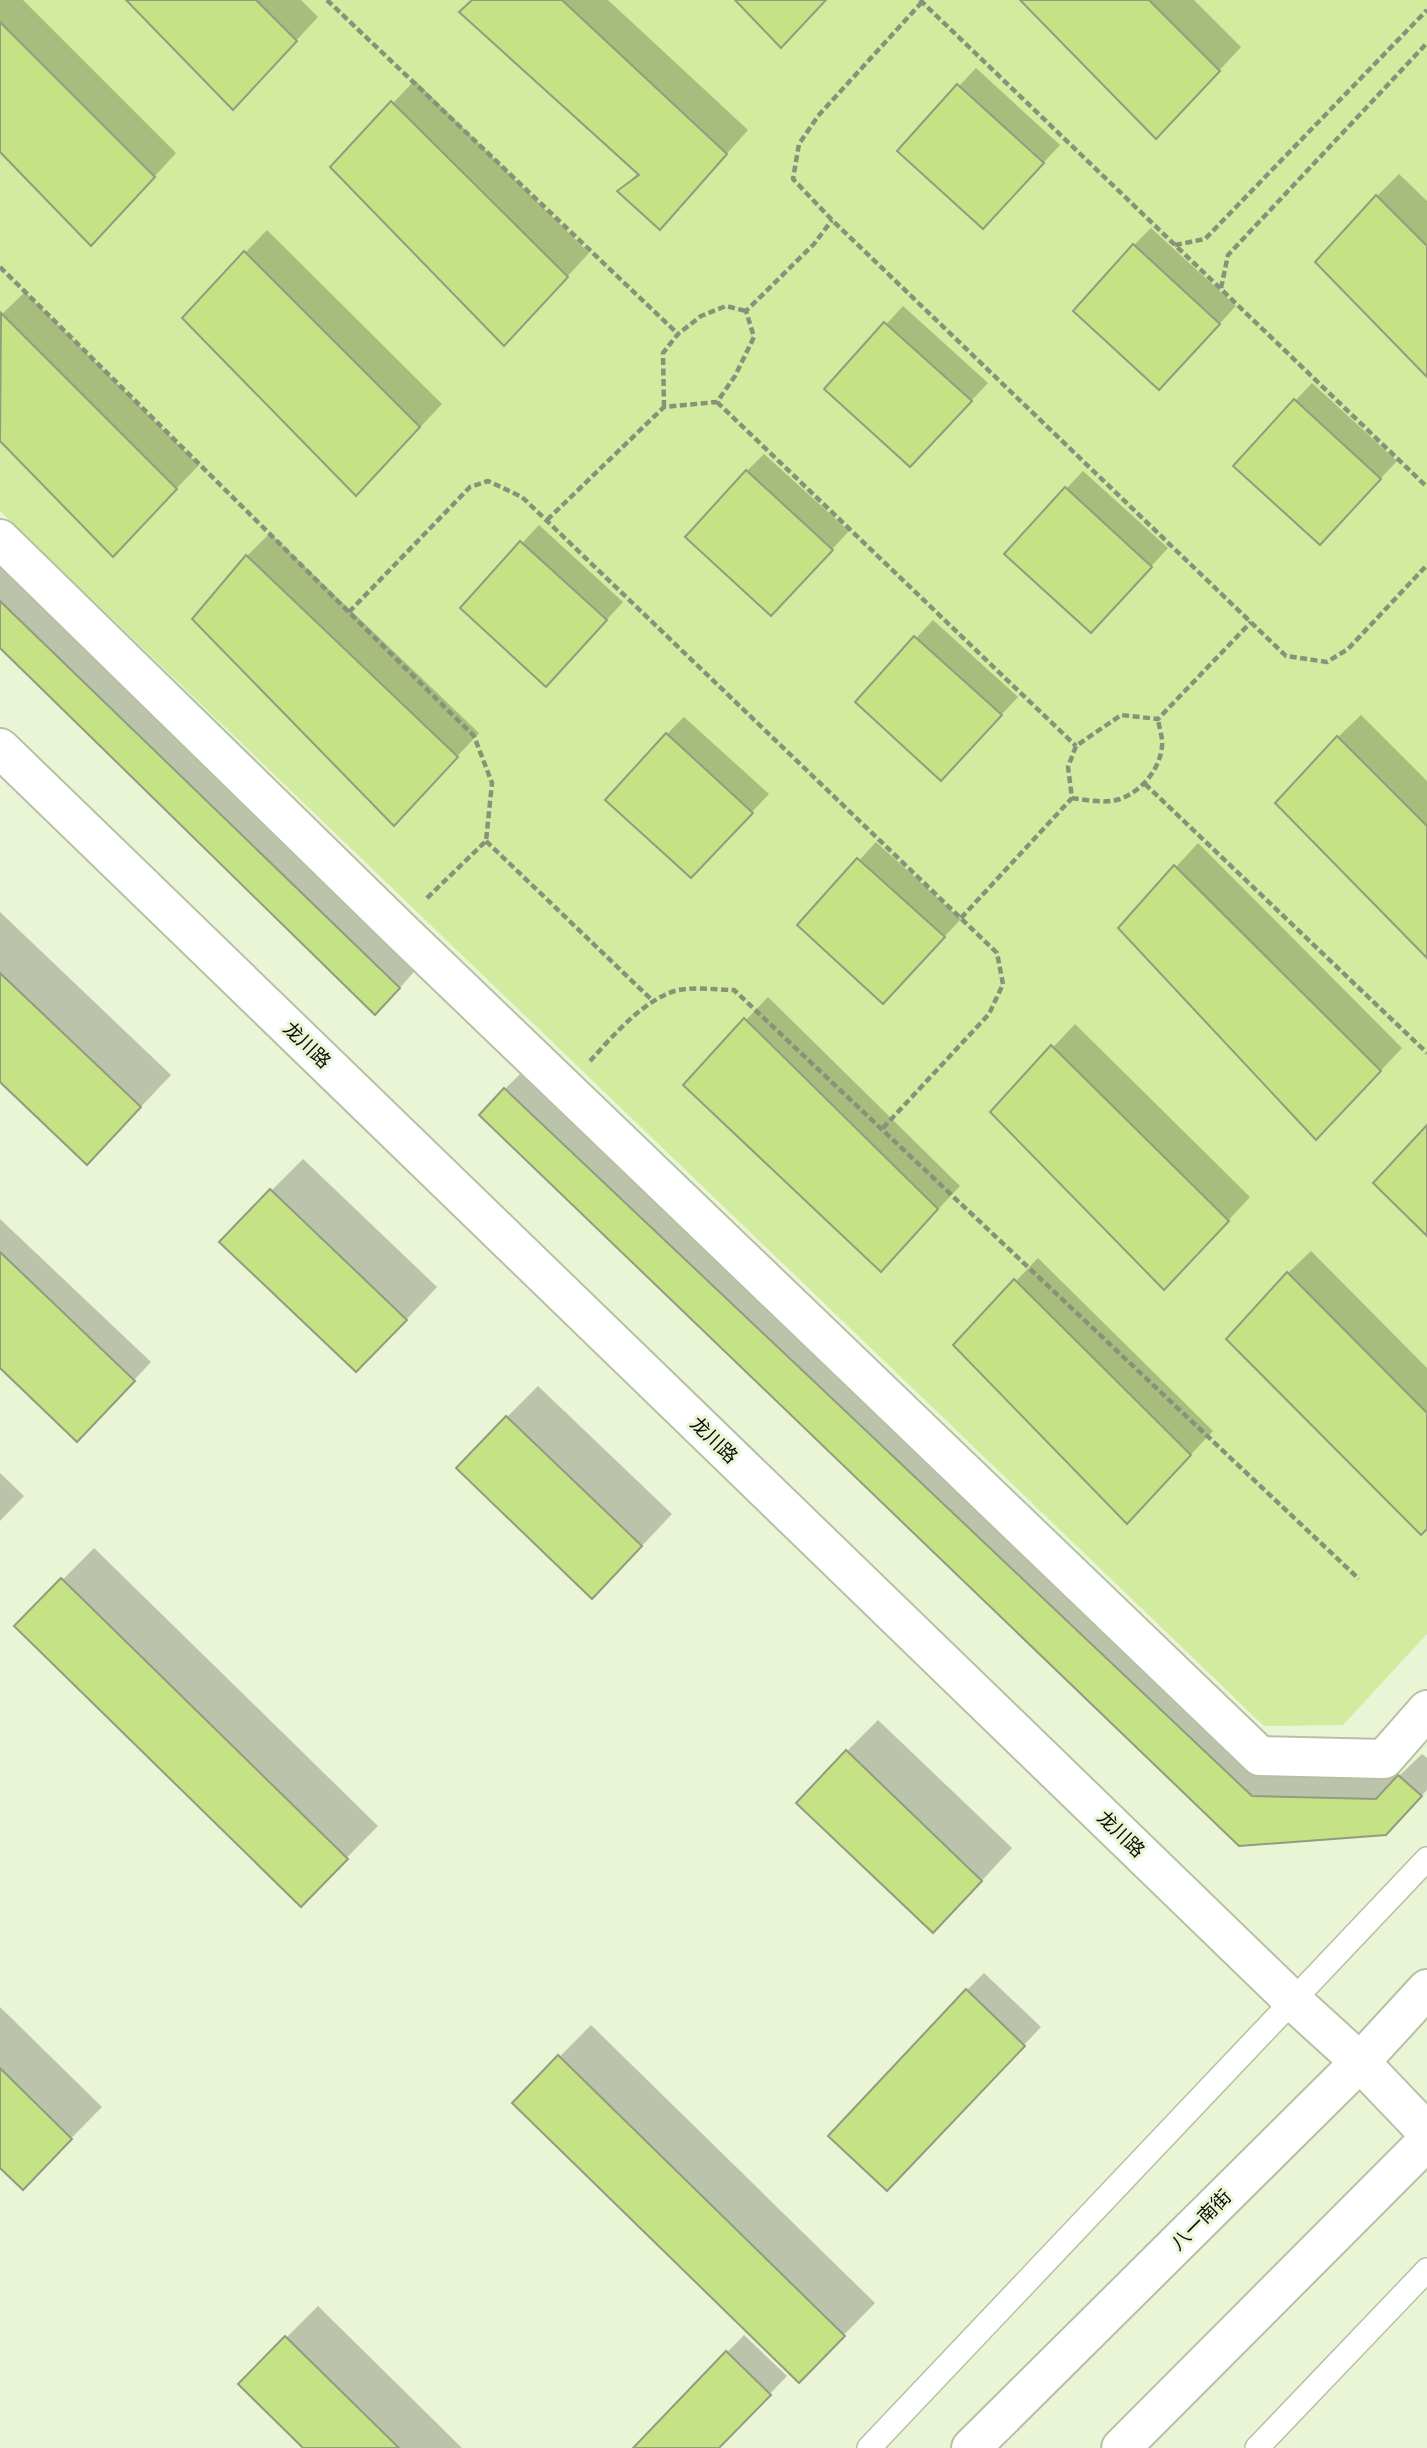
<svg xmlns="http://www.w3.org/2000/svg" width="1427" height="2448" viewBox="0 0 1427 2448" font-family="'Fira Sans','Noto Sans SC',sans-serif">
<rect width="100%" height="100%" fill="#eaf5d6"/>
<path fill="#d2eb9e" d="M0 0H1427V1634L1343 1725 1264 1726 0 511Z"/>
<g fill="#0003">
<path d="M0 0H23L176 153 114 221 0 150Z"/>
<path d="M128 0H301L318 17 255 85Z"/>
<path d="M473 0H608L748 130 660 228 619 191 639 172Z"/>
<path d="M1022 0H1194L1241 47 1178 115Z"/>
<path d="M976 68 1060 145 1000 209 899 150Z"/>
<path d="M415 80 589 253 526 321 332 167Z"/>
<path d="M1399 174 1427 201V375L1377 196Z"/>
<path d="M1151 228 1236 306 1176 370 1134 245Z"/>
<path d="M267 230 442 404 379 471 245 253Z"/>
<path d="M25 292 199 465 113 555 0 439V316Z"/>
<path d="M903 306 988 383 927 448 827 389Z"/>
<path d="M1312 383 1397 461 1337 525 1295 401Z"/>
<path d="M764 454 849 531 789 596 747 471Z"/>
<path d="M1083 471 1168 548 1108 613 1066 489Z"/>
<path d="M539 525 623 602 563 667 462 608Z"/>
<path d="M270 533 479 733 394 824 194 618 247 556Z"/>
<path d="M0 556 421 964 398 990 0 645Z"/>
<path d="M933 620 1018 697 958 761 857 702Z"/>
<path d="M1361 715 1427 781V956L1338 737Z"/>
<path d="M684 717 769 794 708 859 667 734Z"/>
<path d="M876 842 961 919 900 984 800 925Z"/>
<path d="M1198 843 1402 1048 1339 1115 1120 928Z"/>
<path d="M0 912 171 1075 118 1131 0 1080Z"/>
<path d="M768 997 960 1186 881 1270 685 1084Z"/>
<path d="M1075 1024 1250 1197 1187 1265 993 1111Z"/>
<path d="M527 1067 1275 1774 1398 1777 1422 1754 1427 1758V1790L1408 1810 1240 1844 505 1089Z"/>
<path d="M303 1159 437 1287 388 1339 271 1191Z"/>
<path d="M0 1219 151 1362 95 1422 0 1366Z"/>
<path d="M1311 1251 1427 1368V1527L1288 1273Z"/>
<path d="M1038 1258 1213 1431 1149 1499 955 1345Z"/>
<path d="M538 1386 672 1514 623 1566 507 1417Z"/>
<path d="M0 1473 24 1496 0 1521Z"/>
<path d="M94 1548 378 1826 301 1904 17 1626Z"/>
<path d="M878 1720 1012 1848 964 1900 847 1751Z"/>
<path d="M984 1973 1041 2027 904 2172 967 1990Z"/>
<path d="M0 2007 102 2107 23 2187 0 2165Z"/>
<path d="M591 2025 875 2303 799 2381 514 2103Z"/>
<path d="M318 2306 462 2448H305L240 2384Z"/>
<path d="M744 2335 787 2376 718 2448H635Z"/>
</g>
<g fill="#c5e285" stroke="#929c7f" stroke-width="2">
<path d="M126 0H256L297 41 233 110Z"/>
<path d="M472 0H562L727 154 660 230 617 191 639 175 459 12Z"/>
<path d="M735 0H826L781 48Z"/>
<path d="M1020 0H1149L1220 71 1156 139Z"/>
<path d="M0 22 155 177 91 246 0 152Z"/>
<path d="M957 84 1044 163 983 229 897 151Z"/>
<path d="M391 101 568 277 504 346 330 167Z"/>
<path d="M1376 195 1427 246V377L1315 262Z"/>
<path d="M1133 244 1220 324 1159 390 1073 311Z"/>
<path d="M244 251 420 427 356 496 182 318Z"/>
<path d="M1 313 177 489 113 557 0 441Z"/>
<path d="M884 322 972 401 910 467 824 389Z"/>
<path d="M1294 399 1381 479 1320 545 1233 466Z"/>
<path d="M746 470 833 550 771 616 685 537Z"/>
<path d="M1065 487 1152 567 1091 633 1004 554Z"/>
<path d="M520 541 607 620 546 687 460 608Z"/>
<path d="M246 555 458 757 394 826 192 619Z"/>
<path d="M0 601 400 988 375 1015 0 648Z"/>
<path d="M914 636 1002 715 941 781 855 702Z"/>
<path d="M666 733 753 813 691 878 605 800Z"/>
<path d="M1337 736 1427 826V958L1275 803Z"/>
<path d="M857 858 945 937 883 1004 797 925Z"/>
<path d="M1174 865 1381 1071 1316 1140 1118 928Z"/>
<path d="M0 973 141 1107 87 1165 0 1082Z"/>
<path d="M744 1018 938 1209 881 1272 683 1085Z"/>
<path d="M1051 1045 1229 1221 1164 1290 990 1112Z"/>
<path d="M504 1088 1252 1796 1376 1799 1398 1775 1422 1796 1386 1835 1239 1846 479 1115Z"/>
<path d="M1427 1125V1236L1373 1183Z"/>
<path d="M270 1189 407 1320 356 1372 219 1242Z"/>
<path d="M0 1252 135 1381 77 1442 0 1368Z"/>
<path d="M1287 1272 1427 1413V1529L1421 1535 1226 1339Z"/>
<path d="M1014 1279 1191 1455 1127 1524 953 1345Z"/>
<path d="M506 1416 642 1546 592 1599 456 1468Z"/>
<path d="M61 1578 348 1859 301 1907 14 1626Z"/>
<path d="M846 1750 982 1881 933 1933 796 1803Z"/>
<path d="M966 1989 1025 2046 887 2191 828 2136Z"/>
<path d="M558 2055 845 2336 799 2383 512 2103Z"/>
<path d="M0 2068 72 2139 23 2190 0 2168Z"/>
<path d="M285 2336 399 2448H303L238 2384Z"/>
<path d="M726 2351 771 2395 719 2448H633Z"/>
</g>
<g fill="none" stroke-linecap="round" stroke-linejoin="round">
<g stroke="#b6c1a3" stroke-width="26">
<g id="service">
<path d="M869 2448 1427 1859"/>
<path d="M1257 2448 1427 2270"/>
</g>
</g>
<g stroke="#b6c1a3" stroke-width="42">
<path id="minor" d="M0 539 398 928 1260 1756 1384 1759 1427 1710"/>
</g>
<g stroke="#b6c1a3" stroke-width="42">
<path id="tertiary" d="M0 748 1292 2000 1360 2062 1427 2132"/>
</g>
<g stroke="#b6c1a3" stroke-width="42">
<g id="secondary">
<path d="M971 2448 1360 2062 1427 1989"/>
<path d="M1121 2448 1427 2141"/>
</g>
</g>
<g stroke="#89917b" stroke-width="4.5" stroke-dasharray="7 3.5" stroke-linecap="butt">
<path d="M327 0 678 334"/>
<path d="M920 0 1427 487"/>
<path d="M922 2 818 116 799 144 793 179 832 220 1286 656 1327 662 1348 649 1427 565"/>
<path d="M1175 245 1205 239 1427 10"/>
<path d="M0 267 474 736 492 783 486 841 425 900"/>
<path d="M1221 288 1228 255 1427 43"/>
<path d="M717 402 1076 746"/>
<path d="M664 407 663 353 678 334 701 316 726 306 746 311"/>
<path d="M547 520 664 407 717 402 735 376 754 337 746 311 814 244 832 220"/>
<path d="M349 612 470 487 488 481 522 497 997 953 1003 984 989 1014 882 1129"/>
<path d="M1145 784 1427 1053"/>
<path d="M1072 798C1087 800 1105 804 1120 799 1142 791 1160 769 1162 746 1163 738 1159 727 1158 719"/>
<path d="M486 841 654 1002"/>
<path d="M961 918 1072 798 1068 767 1076 746 1121 715 1158 719 1251 622"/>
<path d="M590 1061C612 1037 638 1006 669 993 687 985 715 990 734 990L1359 1579"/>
</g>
<use href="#service" stroke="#fff" stroke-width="23"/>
<use href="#minor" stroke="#fff" stroke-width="38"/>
<use href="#tertiary" stroke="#fff" stroke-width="38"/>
<use href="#secondary" stroke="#fff" stroke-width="38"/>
</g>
<g text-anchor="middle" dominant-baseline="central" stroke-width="6" stroke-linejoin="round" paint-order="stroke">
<g font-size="19" fill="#0a0d04" stroke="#eaf5d6">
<text transform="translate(307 1045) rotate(44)">龙川路</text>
<text transform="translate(714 1440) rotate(44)">龙川路</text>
<text transform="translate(1121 1834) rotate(44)">龙川路</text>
<text transform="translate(1201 2220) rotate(-45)">八一南街</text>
</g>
</g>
</svg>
